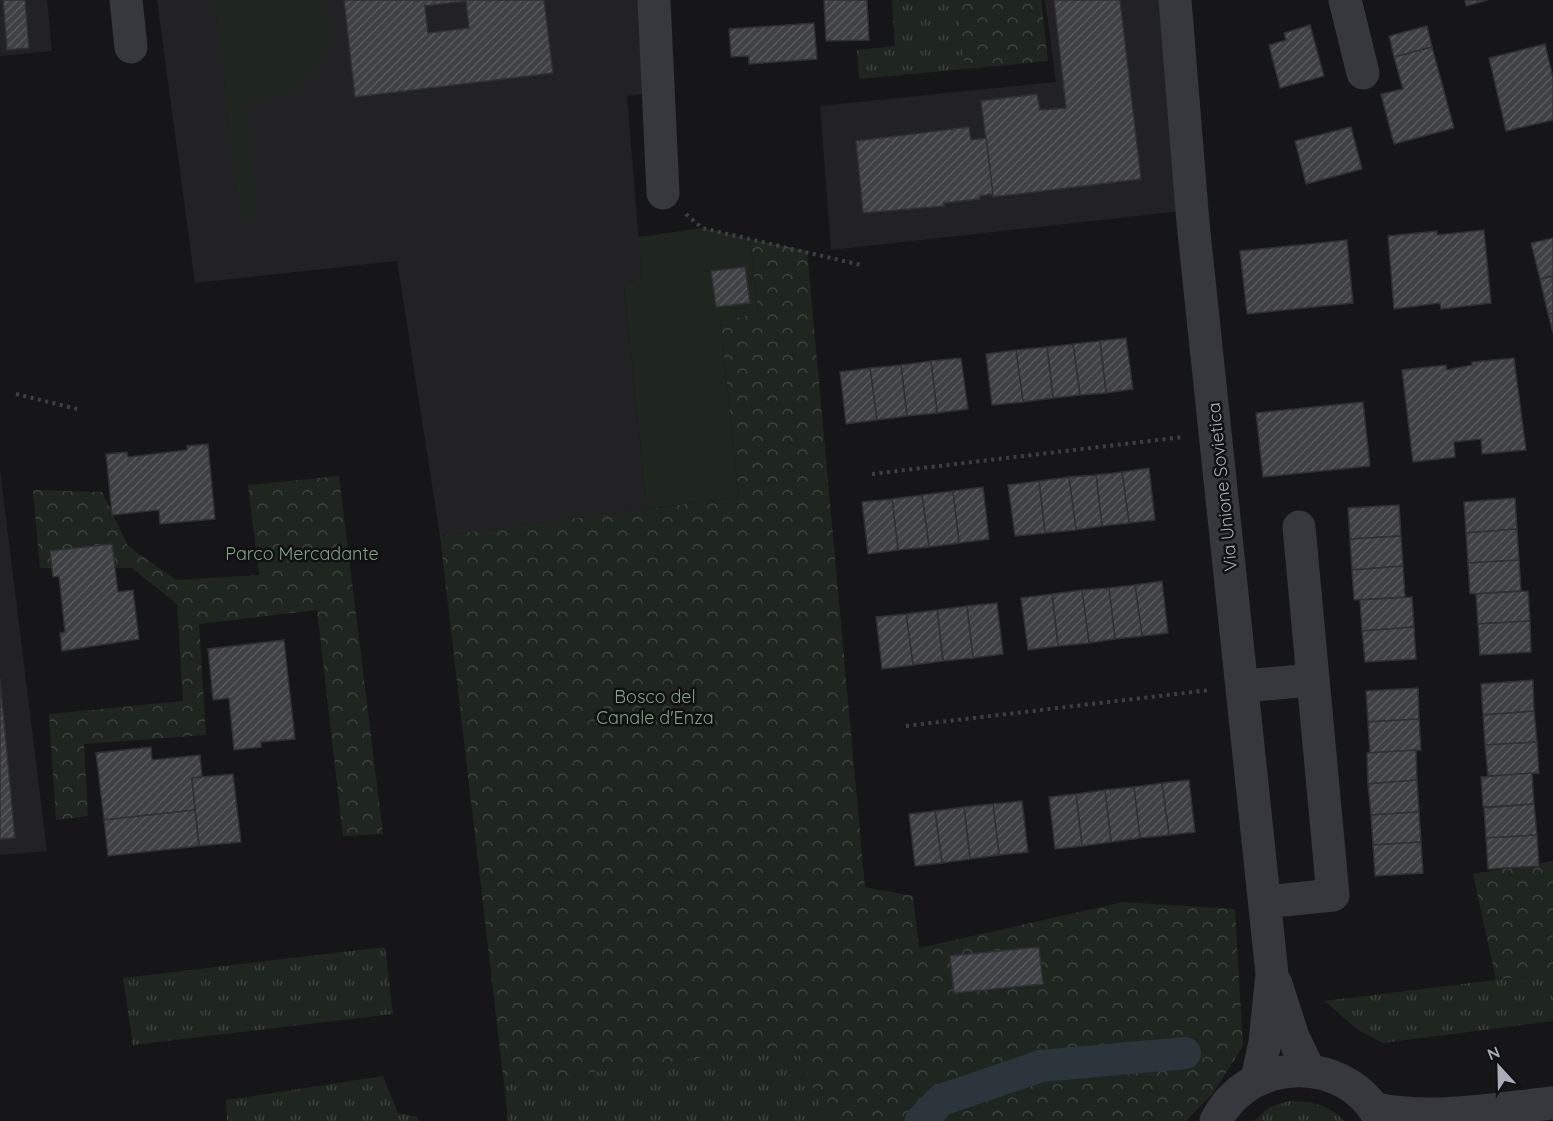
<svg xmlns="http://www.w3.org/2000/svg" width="1553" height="1121" viewBox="0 0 1553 1121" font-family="Quicksand,sans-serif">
<defs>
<pattern id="grass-tufts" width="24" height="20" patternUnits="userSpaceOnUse" patternTransform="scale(1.5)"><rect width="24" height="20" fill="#1e261f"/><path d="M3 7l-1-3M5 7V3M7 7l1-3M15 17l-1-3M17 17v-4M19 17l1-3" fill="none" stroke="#3c433d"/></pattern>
<pattern id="forest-crowns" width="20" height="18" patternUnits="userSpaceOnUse" patternTransform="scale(1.5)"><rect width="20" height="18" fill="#1e261f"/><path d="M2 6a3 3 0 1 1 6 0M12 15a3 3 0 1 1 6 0" fill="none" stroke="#3c433d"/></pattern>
<pattern id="building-hatch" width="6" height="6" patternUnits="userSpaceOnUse" patternTransform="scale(1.5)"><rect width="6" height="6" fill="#404145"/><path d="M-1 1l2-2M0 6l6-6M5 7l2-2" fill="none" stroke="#595a5e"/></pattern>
</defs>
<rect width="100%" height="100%" fill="#161618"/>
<g fill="#222225">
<path d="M0 0H47L52 51 0 56Z"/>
<path d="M157 0H642L645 94 627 96 642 279 624 284 647 509 440 536 397 261 195 283Z"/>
<path d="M1045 0H1161L1181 211 831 250 820 106 1056 82Z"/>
<path d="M0 470 47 851 0 855Z"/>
</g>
<g fill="url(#grass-tufts)">
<path d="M892 0H957L965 69 859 79 857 50 895 46Z"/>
<path d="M385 947 393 1014 133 1045 123 978Z"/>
<path d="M1553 973V1021L1383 1043 1358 1030 1325 1001Z"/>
<path d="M795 1044 827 1121H508L504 1084Z"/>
<path d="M383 1076 398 1113 418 1117V1121H227L226 1100Z"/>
<path d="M1289 1101C1310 1101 1329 1104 1344 1121H1254L1270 1107Z"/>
</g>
<g fill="url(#forest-crowns)">
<path d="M957 0H1041L1048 61 965 69Z"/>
<path d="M750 239 807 251 865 887 913 896 919 948 1123 902 1235 909 1243 1046 1214 1092 1186 1121H827L795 1045 504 1084 440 536 739 497 720 321 758 313Z"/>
<path d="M339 476 383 834 343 836 317 610 199 624 206 735 84 744 88 816 56 820 49 714 183 701 177 604 132 568H40L33 490 102 492 128 546 176 580 259 575 248 485Z"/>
<path d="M1553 861V973L1496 980 1473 874Z"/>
</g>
<g fill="#1e261f">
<path d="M215 0H324C340 37 323 84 282 96 270 100 257 99 245 101L258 219 241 222Z"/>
<path d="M702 228 750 239 758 313 720 321 739 497 647 509 624 284 642 279 638 237Z"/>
</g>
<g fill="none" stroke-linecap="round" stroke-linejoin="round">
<path stroke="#2c353c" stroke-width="32" d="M921 1121 941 1100 1041 1066 1185 1053"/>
</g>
<g fill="url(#building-hatch)" stroke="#303034" stroke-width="1.5" fill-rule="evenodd">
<path d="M3 0H25L29 48 7 50Z"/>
<path d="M344 0H544L553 73 355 97ZM466 1 469 28 428 33 425 6Z"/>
<path d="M824 0H867L869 40 826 41Z"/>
<path d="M1054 0H1120L1141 179 993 197 981 101 1037 94 1040 110 1066 108Z"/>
<path d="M1465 0H1488L1466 6Z"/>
<path d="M814 23 817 59 749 64V56L731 57 729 29Z"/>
<path d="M1310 25 1324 76 1280 88 1269 45 1286 40 1284 33Z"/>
<path d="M1427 26 1432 47 1394 57 1389 36Z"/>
<path d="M1545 44 1553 77V120L1506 131 1489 58Z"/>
<path d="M1432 47 1454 128 1394 144 1381 94 1403 89 1394 57Z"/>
<path d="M969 127 971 140 986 138 993 194 980 196V199L944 203V206L863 213 856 141Z"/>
<path d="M1351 127 1362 169 1306 184 1295 141Z"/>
<path d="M1484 230 1491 303 1441 309 1440 303 1394 309 1388 236 1437 231V235Z"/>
<path d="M1553 238V276L1540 279 1531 243Z"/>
<path d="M1347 240 1353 303 1247 314 1240 251Z"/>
<path d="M745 267 750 303 716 307 711 271Z"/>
<path d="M1553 276V313L1548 314 1540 279Z"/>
<path d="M1553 313V333L1548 314Z"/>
<path d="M1126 338 1133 389 1106 393 1100 341Z"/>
<path d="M1100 341 1106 393 1080 395 1073 344Z"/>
<path d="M1073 344 1080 395 1053 398 1047 347Z"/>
<path d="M1047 347 1053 398 1023 402 1016 350Z"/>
<path d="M1016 350 1023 402 992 405 986 354Z"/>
<path d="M961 358 968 409 937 413 931 361Z"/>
<path d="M1514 358 1526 450 1482 454 1481 439 1454 442 1455 457 1413 462 1402 370 1446 365 1447 370 1472 365V362Z"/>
<path d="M931 361 937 413 907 416 901 365Z"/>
<path d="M901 365 907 416 877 420 870 368Z"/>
<path d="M870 368 877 420 846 424 840 372Z"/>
<path d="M1363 402 1370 466 1263 477 1256 413Z"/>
<path d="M208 444 215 519 160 524 159 510 112 515 106 454 127 452 128 457 187 450V446Z"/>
<path d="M1149 468 1155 520 1129 523 1122 472Z"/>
<path d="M1122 472 1129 523 1102 526 1096 475Z"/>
<path d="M1096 475 1102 526 1076 530 1069 477Z"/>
<path d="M1069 477 1076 530 1045 533 1039 481Z"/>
<path d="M1039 481 1045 533 1015 536 1008 485Z"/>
<path d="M983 487 989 539 959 543 953 491Z"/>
<path d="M953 491 959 543 929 547 922 495Z"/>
<path d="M922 495 929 547 898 550 892 499Z"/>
<path d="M1515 498 1517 529 1466 533 1464 502Z"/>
<path d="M892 499 898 550 868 554 862 502Z"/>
<path d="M1399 505 1401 536 1350 539 1348 508Z"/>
<path d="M1517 529 1519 560 1468 563 1466 533Z"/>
<path d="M1401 536 1403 566 1352 570 1350 539Z"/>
<path d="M112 544 118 592 133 590 139 639 62 651 60 633 65 632 59 576 53 577 50 551Z"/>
<path d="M1519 560 1521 591 1470 594 1468 563Z"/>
<path d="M1403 566 1405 597 1354 600 1352 570Z"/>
<path d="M1162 581 1168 633 1142 636 1135 585Z"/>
<path d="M1135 585 1142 636 1115 639 1109 588Z"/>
<path d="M1109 588 1115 639 1089 643 1082 590Z"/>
<path d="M1082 590 1089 643 1058 646 1052 594Z"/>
<path d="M1528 591 1530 621 1478 624 1476 594Z"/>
<path d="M1052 594 1058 646 1028 650 1021 598Z"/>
<path d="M1412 597 1414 627 1362 631 1360 600Z"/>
<path d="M997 603 1003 654 973 658 967 606Z"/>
<path d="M967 606 973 658 943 661 937 610Z"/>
<path d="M937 610 943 661 913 665 906 614Z"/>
<path d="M906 614 913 665 882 669 876 617Z"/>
<path d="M1530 621 1531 652 1480 655 1478 624Z"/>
<path d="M1414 627 1416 659 1365 662 1362 631Z"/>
<path d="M284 640 295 739 261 742V747L234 750 229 698 213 700 208 649Z"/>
<path d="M0 679 15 838 0 839Z"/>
<path d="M1533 680 1534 711 1483 715 1481 684Z"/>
<path d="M1418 688 1419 719 1368 722 1366 691Z"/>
<path d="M1534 711 1537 742 1485 745 1483 715Z"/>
<path d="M1419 719 1421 750 1370 753 1368 722Z"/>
<path d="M1537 742 1539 773 1488 776 1485 745Z"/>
<path d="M151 747 152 760 200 755 202 777 192 778 195 810 104 820 96 753Z"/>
<path d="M1416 750 1417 780 1368 784 1367 753Z"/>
<path d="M1532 773 1534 804 1483 807 1481 777Z"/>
<path d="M233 774 241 842 199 846 192 778Z"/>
<path d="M1189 780 1195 832 1169 835 1162 783Z"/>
<path d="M1417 780 1419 812 1371 815 1368 784Z"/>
<path d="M1162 783 1169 835 1140 838 1134 787Z"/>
<path d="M1134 787 1140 838 1111 842 1105 790Z"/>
<path d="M1105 790 1111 842 1082 846 1076 794Z"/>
<path d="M1076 794 1082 846 1055 849 1049 797Z"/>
<path d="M1022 801 1028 852 999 855 993 804Z"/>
<path d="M993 804 999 855 970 859 964 807Z"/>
<path d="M1534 804 1537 835 1486 838 1484 808Z"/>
<path d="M964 807 970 859 942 863 935 811Z"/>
<path d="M195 810 199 846 108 856 104 820Z"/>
<path d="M935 811 942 863 915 866 909 814Z"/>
<path d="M1419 812 1421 842 1373 845 1371 815Z"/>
<path d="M1537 835 1539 866 1488 869 1486 838Z"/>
<path d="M1421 842 1423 873 1375 876 1373 845Z"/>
<path d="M1039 947 1043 984 954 993 950 956Z"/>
</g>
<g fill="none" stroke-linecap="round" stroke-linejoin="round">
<g stroke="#3d3f44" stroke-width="4" stroke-dasharray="3 4.5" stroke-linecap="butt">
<path d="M686 214 702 228 861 265"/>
<path d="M16 394 81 410"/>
<path d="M872 474 1183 437"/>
<path d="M906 726 1210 690"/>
</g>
<g stroke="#37383d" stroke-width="33">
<path d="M126 0 131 47"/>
<path d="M654 0 663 193"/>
<path d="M1175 0 1193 223 1272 974 1265 1042 1257 1079"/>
<path d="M1345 0 1363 73"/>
<path d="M1244 686 1312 680"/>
<path d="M1265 902 1333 895 1299 527"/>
<path d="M1276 984 1293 1037 1309 1070"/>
<path d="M1375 1109C1433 1121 1494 1109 1553 1103"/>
<path d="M1216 1121C1249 1055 1348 1053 1381 1121"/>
</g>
</g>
<g text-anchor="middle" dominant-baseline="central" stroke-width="5" stroke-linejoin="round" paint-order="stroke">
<g font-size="18" fill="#a8adb8" stroke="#111113">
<text transform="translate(1222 487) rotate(-96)">Via Unione Sovietica</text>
</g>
<g font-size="18" fill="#7fa381" stroke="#111113">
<text x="302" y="553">Parco Mercadante</text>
<text x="655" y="696">Bosco del<tspan x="655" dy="21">Canale d'Enza</tspan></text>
</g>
</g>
<g transform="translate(1499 1067) rotate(338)" stroke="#111113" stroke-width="4.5" paint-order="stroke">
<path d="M0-4.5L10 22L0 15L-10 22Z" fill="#a8adb8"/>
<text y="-9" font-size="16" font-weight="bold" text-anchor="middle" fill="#a8adb8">N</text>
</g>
</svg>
